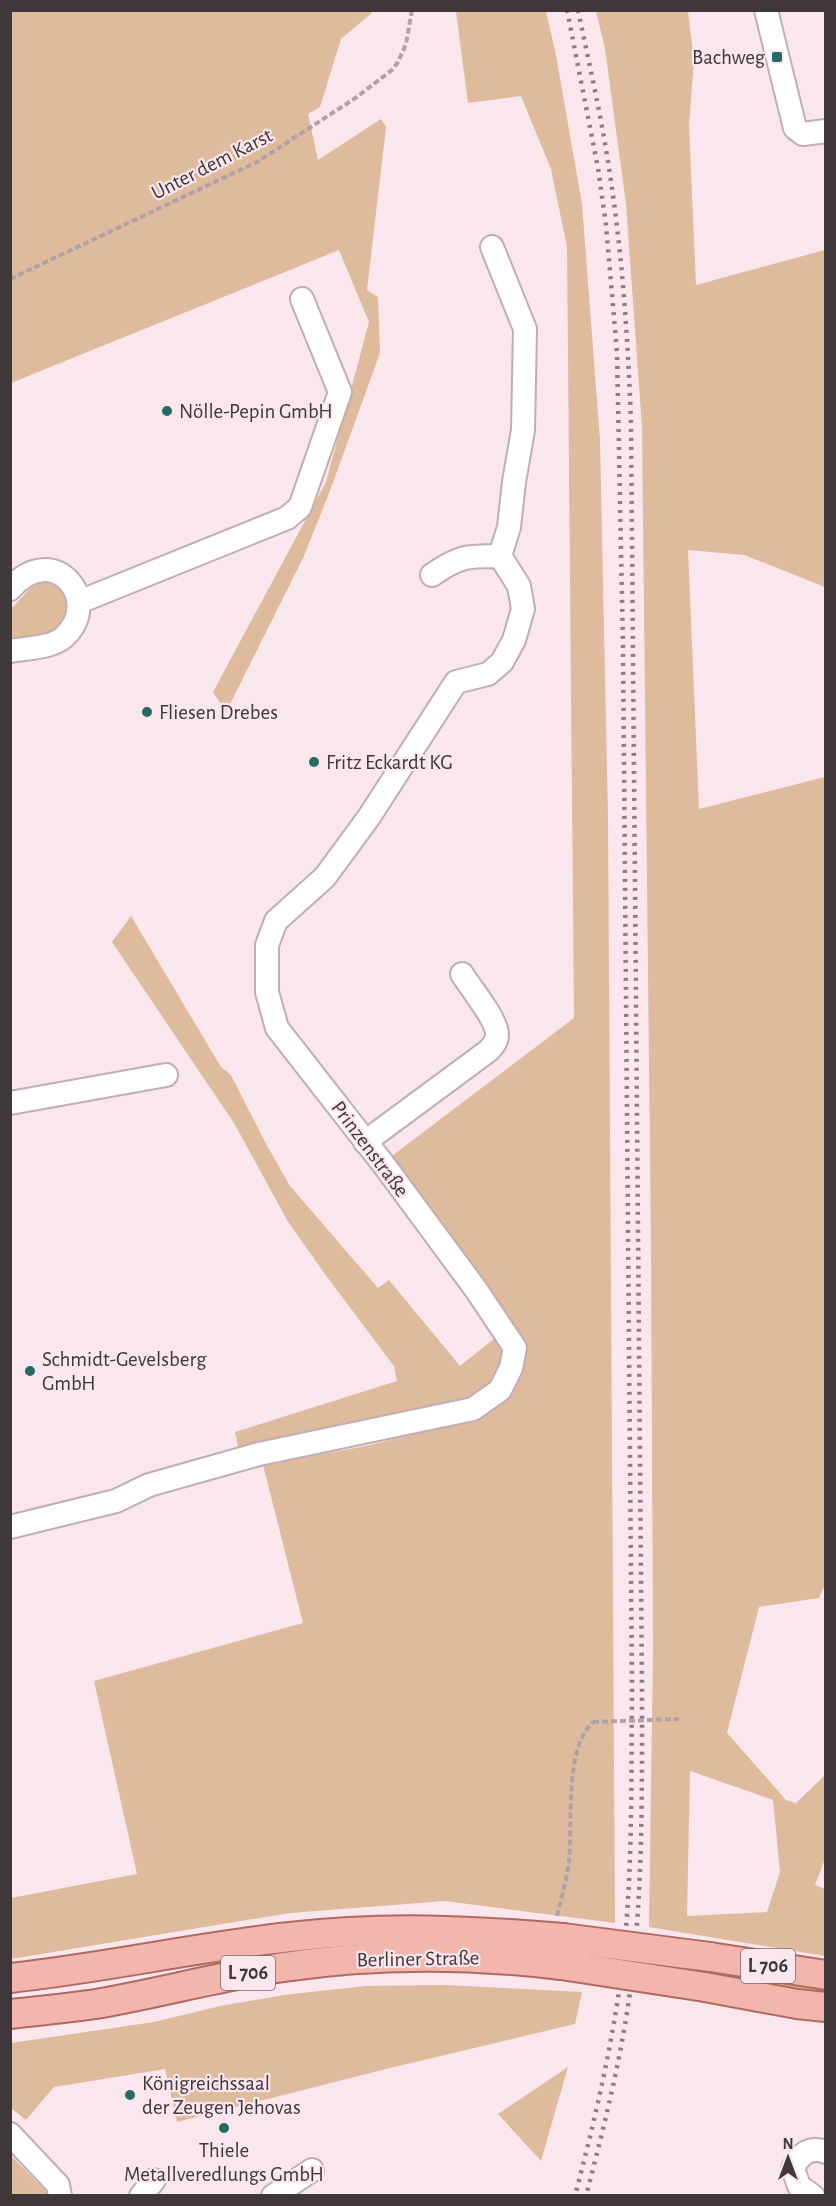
<svg xmlns="http://www.w3.org/2000/svg" width="836" height="2206" viewBox="0 0 836 2206" font-family="'Alegreya Sans',sans-serif">
<rect width="100%" height="100%" fill="#fae6ed"/>
<g fill="#debb9c" fill-rule="evenodd">
<path d="M11 11H374L341 39 320 107 308 114 318 160 381 119 386 127 367 290 378 297 380 353 331 488 304 556 226 712 213 692 326 482 369 322 339 250 11 383Z"/>
<path d="M456 11H546L556 55 582 204 600 440 608 818 615 1923 445 1901 290 1913 11 1959V1898L137 1874 94 1681 303 1623 263 1465 366 1446 477 1419 502 1403 517 1385 525 1357 479 1289 384 1162 574 1018 567 247 551 169 521 96 468 103Z"/>
<path d="M596 11H688L694 61 689 125 696 285 825 250V587L744 555 688 550 699 809 825 777V1585L819 1598 759 1607 727 1733 786 1800 796 1803 825 1775V1859L815 1885 825 1889V1956L649 1927 653 1650 651 1243 642 427 626 204 605 49ZM690 1771 773 1800 780 1872 767 1912 687 1916Z"/>
<path d="M44 581C66 589 66 592 68 614L56 629 50 632 11 639V609L36 582Z"/>
<path d="M131 916 221 1067 231 1075 265 1142 290 1186 378 1288 389 1280 460 1366 495 1338C498 1341 502 1346 503 1350 508 1370 488 1388 474 1398L239 1452 235 1432 397 1381 394 1366 322 1270 287 1220 234 1123 112 942Z"/>
<path d="M686 1967 825 1986V1996L686 1972Z"/>
<path d="M445 1985 582 1992 575 2024 386 2069 177 2122 165 2069 54 2087 26 2120 11 2108V2043L154 2022 220 2006 284 1995 365 1986Z"/>
<path d="M568 2067 541 2161 498 2114Z"/>
<path d="M11 2156 50 2195H11Z"/>
</g>
<g fill="none" stroke-linecap="round" stroke-linejoin="round">
<g stroke="#c1adb4" stroke-width="26">
<g id="minor">
<path d="M766 10 795 128 803 134 826 131"/>
<path d="M492 247 525 329 523 430 514 482 509 527 500 556"/>
<path d="M10 589C53 539 104 600 64 637 52 648 26 648 10 651"/>
<path d="M79 602 287 518 300 507 340 392 302 299"/>
<path d="M10 1103 166 1075"/>
<path d="M365 1142 488 1051C493 1046 497 1042 497 1035 498 1021 470 987 462 974"/>
<path d="M10 1527 116 1501 149 1485 259 1454 473 1409 500 1390 511 1368 515 1348 477 1291 384 1165 277 1028 267 992V945L276 921 325 877 369 817 456 682 488 674 502 662 514 640 523 609 519 586 500 556C467 556 459 556 432 575"/>
<path d="M10 2134 58 2185 60 2196"/>
<path d="M141 2196 154 2180"/>
<path d="M273 2196 312 2170"/>
<path d="M813 2196 799 2186 793 2169C799 2154 810 2146 826 2152"/>
</g>
</g>
<g stroke="#ae6a61" stroke-width="32">
<g id="major">
<path d="M710 1957 826 1975"/>
<path d="M10 1978C104 1968 197 1947 290 1937 383 1926 471 1930 563 1938"/>
<path d="M705 1987 797 2004 826 2007"/>
<path d="M10 2014C39 2011 68 2008 96 2004 159 1993 221 1976 284 1967 376 1953 469 1954 561 1965"/>
</g>
</g>
<g stroke="#b1a2a7" stroke-width="4" stroke-dasharray="6 3" stroke-linecap="butt">
<path d="M10 279 257 162 354 99 392 70 398 62 406 44 412 10"/>
<path d="M557 1916C561 1898 567 1879 569 1861 573 1822 564 1749 593 1722"/>
</g>
<use href="#minor" stroke="#fff" stroke-width="22"/>
<use href="#major" stroke="#f2b6ad" stroke-width="28"/>
<g stroke="#8b7e82" stroke-width="4.5" stroke-dasharray="3 6" stroke-linecap="butt">
<path d="M567 10 598 168 606 225 617 352 623 647 632 1690C631 1786 633 1882 621 1977 611 2051 594 2123 575 2196"/>
<path d="M578 10C589 63 601 115 609 168 622 252 628 337 631 423L642 1690C642 1786 643 1882 632 1977 623 2051 605 2123 586 2196"/>
</g>
<g stroke="#ae6a61" stroke-width="32" stroke-linecap="butt">
<g id="major-bridge">
<path d="M563 1938 710 1957"/>
<path d="M561 1965 705 1987"/>
</g>
</g>
<path stroke="#b1a2a7" stroke-width="4" stroke-dasharray="6 3" stroke-linecap="butt" d="M593 1722 679 1719"/>
<use href="#major-bridge" stroke="#f2b6ad" stroke-width="28"/>
</g>
<g fill="#246c63" stroke="#fae6ed" stroke-width="2">
<rect x="771" y="51" width="12" height="12" rx="3"/>
<circle cx="167" cy="411" r="6"/>
<circle cx="147" cy="712" r="6"/>
<circle cx="314" cy="762" r="6"/>
<circle cx="30" cy="1371" r="6"/>
<circle cx="130" cy="2095" r="6"/>
<circle cx="224" cy="2128" r="6"/>
</g>
<g text-anchor="middle" dominant-baseline="central" stroke-width="4.5" stroke-linejoin="round" paint-order="stroke">
<g fill="#fae6ed" stroke="#776c6f" stroke-width="1.5">
<rect x="741" y="1949" width="54" height="34" rx="4.5"/>
<rect x="221" y="1956" width="54" height="34" rx="4.5"/>
</g>
<g font-size="20" font-weight="bold" fill="#3f3739">
<text x="768" y="1966">L 706</text>
<text x="248" y="1973">L 706</text>
</g>
<g font-size="21" fill="#3f3739" stroke="#fae6ed" text-anchor="start">
<text x="765" y="57" text-anchor="end">Bachweg</text>
<text x="179" y="411">Nölle-Pepin GmbH</text>
<text x="159" y="712">Fliesen Drebes</text>
<text x="326" y="762">Fritz Eckardt KG</text>
<text x="42" y="1359">Schmidt-Gevelsberg<tspan x="42" dy="24">GmbH</tspan></text>
<text x="142" y="2083">Königreichssaal<tspan x="142" dy="24">der Zeugen Jehovas</tspan></text>
<text x="224" y="2150" text-anchor="middle">Thiele<tspan x="224" dy="24">Metallveredlungs GmbH</tspan></text>
</g>
<g font-size="21" fill="#3f3739" stroke="#fae6ed">
<text transform="translate(212 164) rotate(-27)">Unter dem Karst</text>
<text transform="translate(370 1149) rotate(53)">Prinzenstraße</text>
<text transform="translate(418 1959) rotate(-1)">Berliner Straße</text>
</g>
</g>
<rect width="836" height="2206" fill="none" stroke="#3f3739" stroke-width="24"/>
<g transform="translate(788 2158)" stroke="#fae6ed" stroke-width="4.5" paint-order="stroke">
<path d="M0-4.5L10 22L0 15L-10 22Z" fill="#3f3739"/>
<text y="-9" font-size="16" font-weight="bold" text-anchor="middle" fill="#3f3739">N</text>
</g>
</svg>
